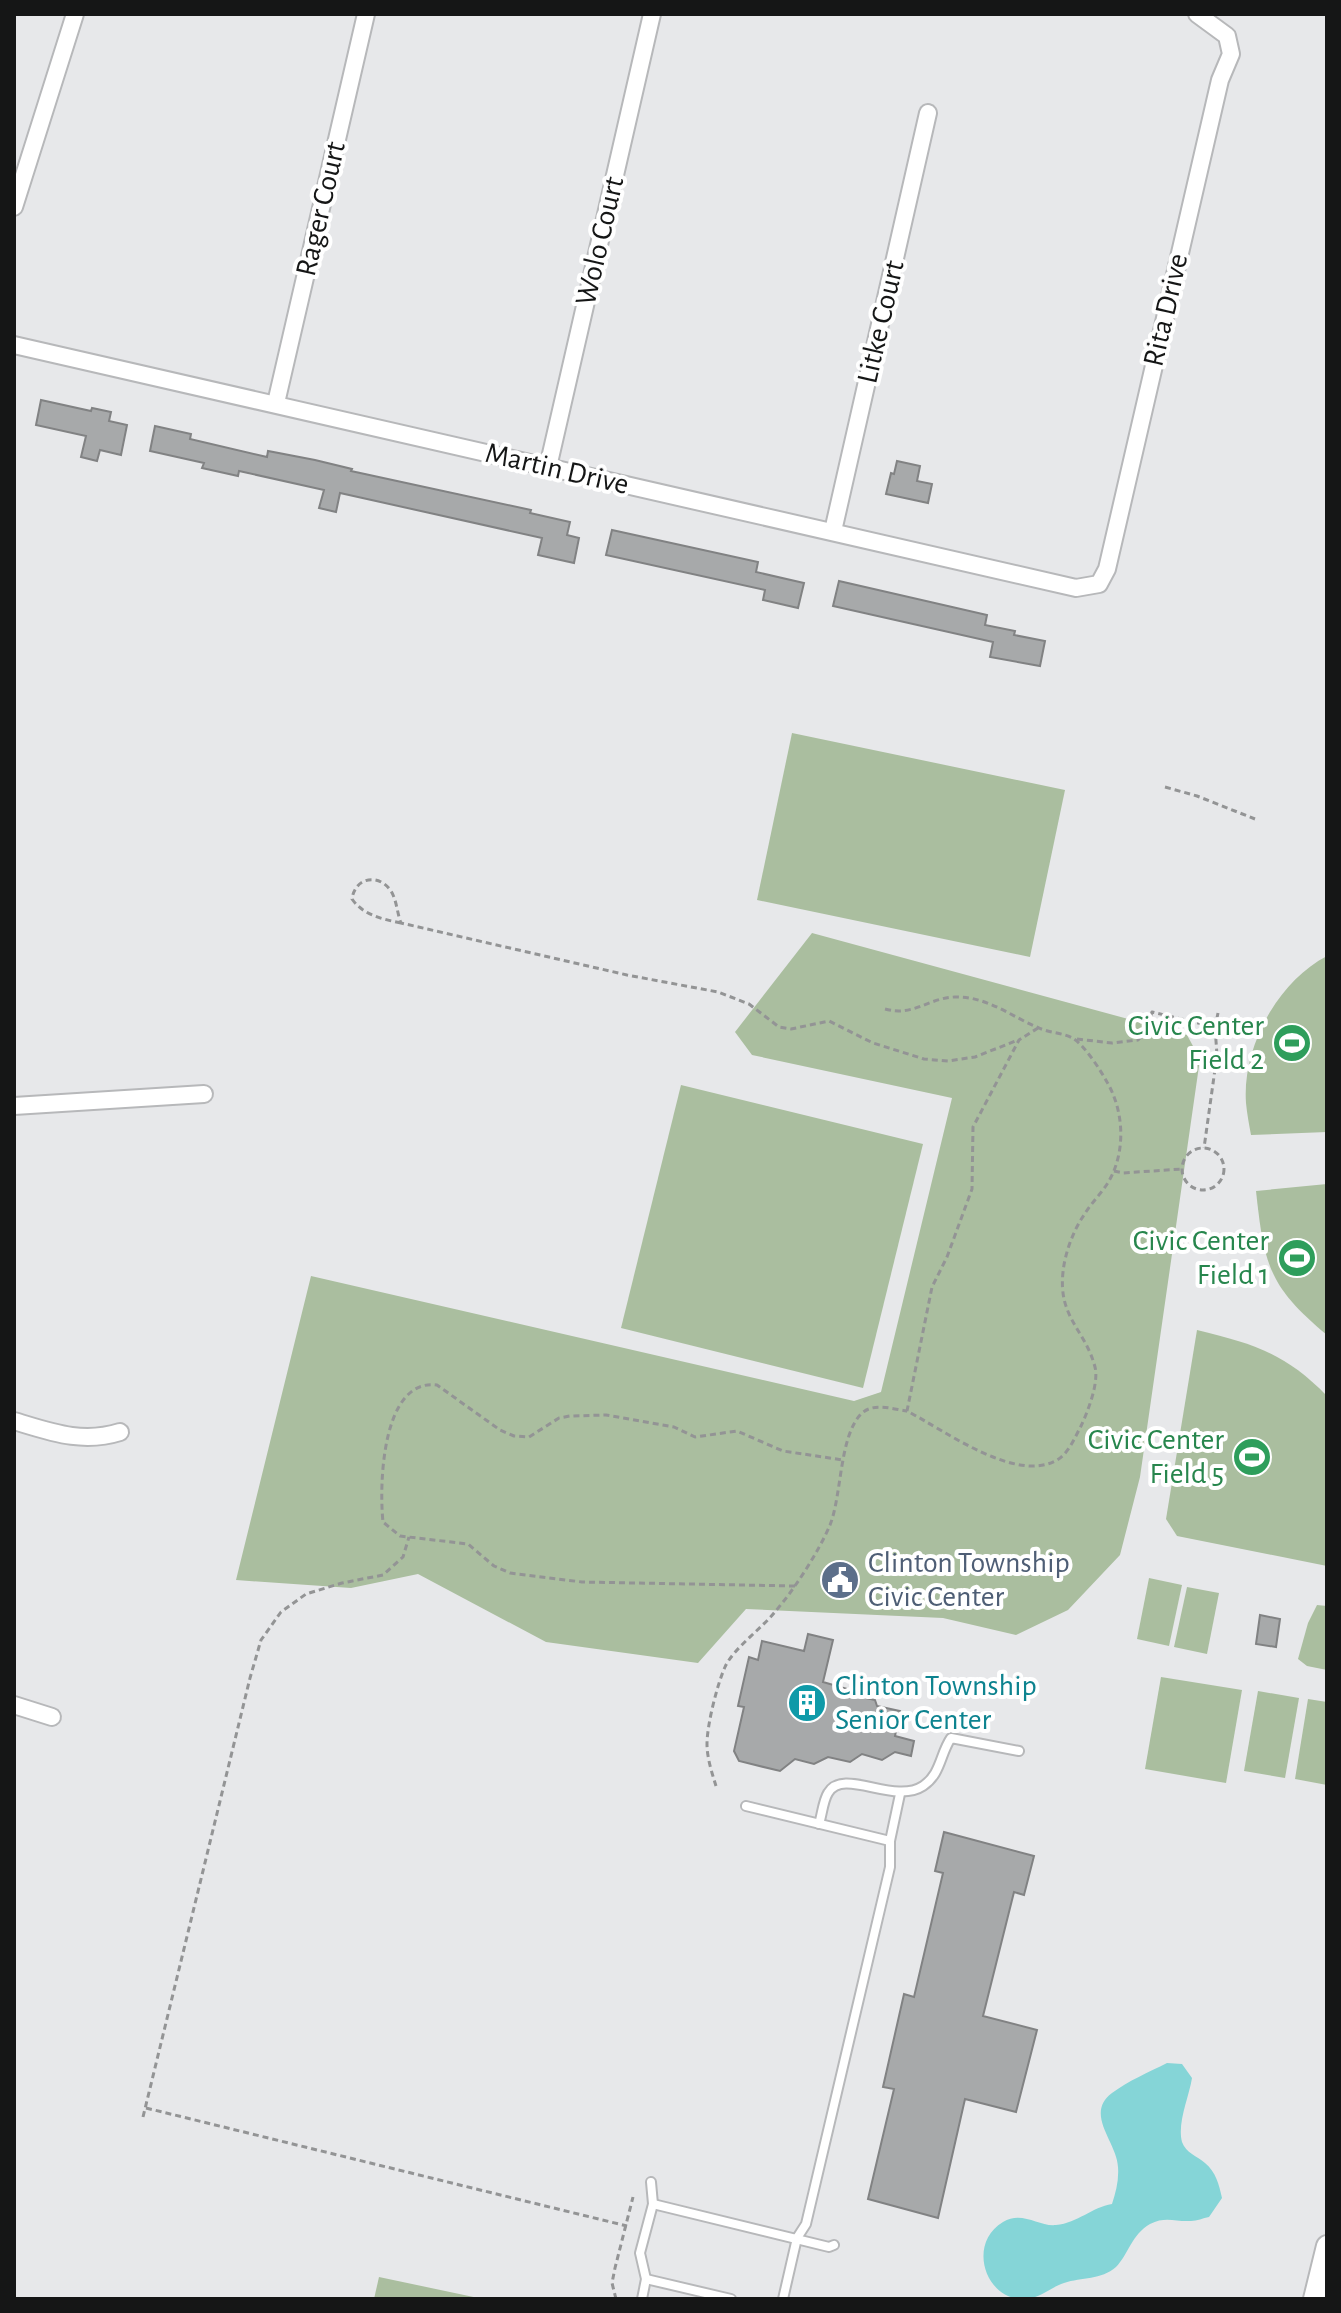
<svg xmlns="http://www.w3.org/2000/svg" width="1341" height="2313" viewBox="0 0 1341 2313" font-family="'Alegreya Sans',sans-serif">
<rect width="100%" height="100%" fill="#e7e8ea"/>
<g fill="#aabe9f">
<path d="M792 733 1065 790 1030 957 757 900Z"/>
<path d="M812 933 1187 1035 1200 1059 1140 1477 1120 1555 1068 1610 1016 1635 943 1618 746 1609 698 1663 546 1642 418 1574 351 1588 236 1580 311 1276 854 1401 881 1392 952 1098 752 1055 735 1032Z"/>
<path d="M1327 956V1132L1251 1135C1249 1124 1247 1114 1246 1103 1242 1048 1277 982 1327 956Z"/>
<path d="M681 1085 923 1144 863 1388 621 1328Z"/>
<path d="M1327 1184V1335C1269 1287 1264 1265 1256 1191Z"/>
<path d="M1197 1330C1254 1344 1285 1353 1327 1396V1566L1177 1536 1166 1519Z"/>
<path d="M1149 1578 1182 1585 1169 1646 1137 1639Z"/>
<path d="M1187 1587 1219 1593 1207 1654 1174 1647Z"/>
<path d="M1317 1605 1327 1606V1670L1307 1666 1298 1659 1308 1623Z"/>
<path d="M1161 1677 1242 1690 1226 1783 1145 1769Z"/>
<path d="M1258 1691 1299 1698 1285 1778 1244 1771Z"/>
<path d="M1308 1699 1327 1702V1785L1295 1779Z"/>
<path d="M379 2277 483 2299H374Z"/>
</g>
<path fill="#85d5d7" d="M1167 2063 1182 2064 1192 2078C1189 2097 1177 2123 1182 2142 1186 2153 1197 2156 1205 2163 1216 2172 1219 2185 1222 2198L1209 2217C1203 2218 1197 2221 1191 2221 1175 2222 1166 2216 1150 2224 1132 2234 1128 2255 1116 2267 1101 2280 1082 2277 1064 2283 1051 2287 1041 2298 1026 2299 986 2302 966 2244 1003 2222 1022 2210 1039 2227 1056 2225 1078 2223 1092 2207 1112 2204 1116 2192 1119 2180 1118 2167 1117 2142 1084 2114 1112 2093 1128 2081 1149 2072 1167 2063Z"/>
<g fill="#a7a9aa" stroke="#818283" stroke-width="2">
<path d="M41 400 91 411 92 408 111 412 109 421 127 425 121 455 100 450 97 461 81 457 86 436 36 425Z"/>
<path d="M155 426 191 434 190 439 267 457 268 451 315 460 352 469 351 471 531 510 530 513 570 522 567 535 579 538 574 563 538 555 542 538 340 493 336 512 319 508 324 490 239 471 238 476 202 468 204 463 150 451Z"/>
<path d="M897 461 920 466 917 481 932 484 928 503 886 494 891 473 894 474Z"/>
<path d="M612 530 758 562 756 572 804 583 798 608 763 600 765 590 606 555Z"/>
<path d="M839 581 987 615 985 625 1015 631 1014 635 1045 641 1040 666 990 657 993 642 833 606Z"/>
<path d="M1260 1615 1280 1619 1276 1647 1256 1644Z"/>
<path d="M808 1634 833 1640 823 1682 858 1692 862 1697 875 1700 877 1706 900 1711 895 1736 914 1741 911 1756 895 1752 882 1760 862 1754 850 1762 828 1757 814 1764 795 1759 780 1771 739 1761 734 1751 744 1707 738 1706 749 1657 758 1660 762 1641 804 1651Z"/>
<path d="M944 1832 1034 1856 1024 1895 1014 1892 983 2016 1037 2030 1016 2112 965 2099 938 2218 868 2199 894 2089 883 2087 904 1994 914 1997 943 1873 935 1871Z"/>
</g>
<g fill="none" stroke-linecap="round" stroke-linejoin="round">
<g stroke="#b7b8ba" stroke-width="12">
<g id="service">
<path d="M746 1806 890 1841"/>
<path d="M819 1824C822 1815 823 1801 828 1793 843 1767 894 1805 923 1786 941 1774 940 1754 951 1738L1019 1751"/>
<path d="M653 2204 829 2247 834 2245"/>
<path d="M646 2279 731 2299"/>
<path d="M642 2299 646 2279 640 2253 653 2204 651 2182"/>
<path d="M783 2299 797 2238 806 2224 890 1867V1841L900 1794"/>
</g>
</g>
<g stroke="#b7b8ba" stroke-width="20">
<g id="minor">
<path d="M14 207 75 14"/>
<path d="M14 345 1076 588 1099 584 1107 569 1220 80 1231 54 1227 36 1197 14"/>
<path d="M276 403 366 14"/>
<path d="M548 467 652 14"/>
<path d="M833 531 928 113"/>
<path d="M14 1106 204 1094"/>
<path d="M14 1421C51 1432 82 1444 120 1432"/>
<path d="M14 1705 52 1717"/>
</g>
</g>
<g stroke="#b7b8ba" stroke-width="24">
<path id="tertiary" d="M1314 2299 1327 2246"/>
</g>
<g stroke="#939495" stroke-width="3" stroke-dasharray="6 4" stroke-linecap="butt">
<path d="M1165 787 1197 796 1255 819"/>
<path d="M401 923C382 919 363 915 352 899 355 877 379 873 391 891 397 901 397 913 401 923L627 975 718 992 749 1004 779 1027 791 1029 829 1021 873 1043 924 1059 948 1061 975 1057 1018 1040"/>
<path d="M885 1009C913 1017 928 998 955 997 987 996 1012 1017 1039 1028 1050 1033 1065 1033 1074 1039 1085 1046 1101 1071 1107 1082 1124 1111 1126 1151 1109 1181 1102 1193 1091 1203 1084 1215 1073 1231 1065 1253 1063 1272 1058 1318 1085 1329 1095 1367 1099 1383 1088 1411 1081 1426 1075 1437 1069 1453 1057 1460 1016 1484 944 1430 907 1411L932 1287 947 1257 972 1189 973 1127 1019 1040 1038 1028"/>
<path d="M1215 1027 1218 1013"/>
<path d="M1077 1039 1112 1043 1138 1040 1146 1032 1152 1012 1215 1027 1217 1055 1204 1148"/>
<circle cx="1203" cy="1169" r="21"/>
<path d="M1114 1171 1123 1173 1182 1169"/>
<path d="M795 1586 582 1582 510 1573 494 1566 468 1544 400 1536 383 1522C379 1484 382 1378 437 1385L500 1430 514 1436 529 1437 559 1418 570 1416 606 1415 674 1427 695 1437 737 1431 783 1451 843 1460"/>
<path d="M716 1786C712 1773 707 1758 707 1744 707 1725 717 1685 725 1667 733 1649 761 1629 774 1613 794 1590 818 1553 830 1525 842 1495 839 1437 861 1414 873 1402 892 1409 907 1411"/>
<path d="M146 2108 627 2226"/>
<path d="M143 2117 250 1678 261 1640 281 1612 306 1594 342 1583 383 1575 403 1557 409 1537"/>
<path d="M616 2299 612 2283 615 2268 633 2197"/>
<path d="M1255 2299V2298"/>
</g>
<use href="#service" stroke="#fff" stroke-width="8"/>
<use href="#minor" stroke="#fff" stroke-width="16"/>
<use href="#tertiary" stroke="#fff" stroke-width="20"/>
</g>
<defs>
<g id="stadium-disc" transform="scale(2)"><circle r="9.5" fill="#2e9e5b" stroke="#fff"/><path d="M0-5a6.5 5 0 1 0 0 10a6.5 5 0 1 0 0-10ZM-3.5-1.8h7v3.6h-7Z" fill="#fff"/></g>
<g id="civic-disc" transform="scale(2)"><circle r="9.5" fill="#5c6f8a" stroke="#fff"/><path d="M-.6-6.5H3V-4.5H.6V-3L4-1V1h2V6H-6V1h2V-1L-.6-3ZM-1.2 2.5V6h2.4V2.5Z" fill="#fff"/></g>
<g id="building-disc" transform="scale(2)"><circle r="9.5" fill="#0f9aa8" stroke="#fff"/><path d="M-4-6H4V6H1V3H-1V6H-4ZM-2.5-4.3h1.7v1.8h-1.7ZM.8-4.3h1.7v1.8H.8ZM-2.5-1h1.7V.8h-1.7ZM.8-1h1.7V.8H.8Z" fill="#fff"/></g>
</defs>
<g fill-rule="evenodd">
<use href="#stadium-disc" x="1292" y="1043"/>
<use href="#stadium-disc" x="1297" y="1258"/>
<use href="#stadium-disc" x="1252" y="1457"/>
<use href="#civic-disc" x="840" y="1580"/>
<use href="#building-disc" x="807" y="1703"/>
</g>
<g text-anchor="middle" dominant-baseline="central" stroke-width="8" stroke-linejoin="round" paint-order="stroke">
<g font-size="30" fill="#151616" stroke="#fff">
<text transform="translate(321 209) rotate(-77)">Rager Court</text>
<text transform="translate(600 241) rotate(-77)">Wolo Court</text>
<text transform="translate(1166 310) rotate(-77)">Rita Drive</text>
<text transform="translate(881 322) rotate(-77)">Litke Court</text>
<text transform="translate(557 469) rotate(13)">Martin Drive</text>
</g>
<g font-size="30" fill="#27864d" stroke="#fff" text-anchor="end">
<text x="1264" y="1026">Civic Center<tspan x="1264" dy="34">Field 2</tspan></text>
<text x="1269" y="1241">Civic Center<tspan x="1269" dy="34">Field 1</tspan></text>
<text x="1224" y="1440">Civic Center<tspan x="1224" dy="34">Field 5</tspan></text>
</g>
<g font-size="30" fill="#4e5e75" stroke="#fff" text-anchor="start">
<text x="868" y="1563">Clinton Township<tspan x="868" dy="34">Civic Center</tspan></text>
</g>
<g font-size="30" fill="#0d838f" stroke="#fff" text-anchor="start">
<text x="835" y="1686">Clinton Township<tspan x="835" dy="34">Senior Center</tspan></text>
</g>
</g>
<rect width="1341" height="2313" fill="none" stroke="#151616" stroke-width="32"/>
</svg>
